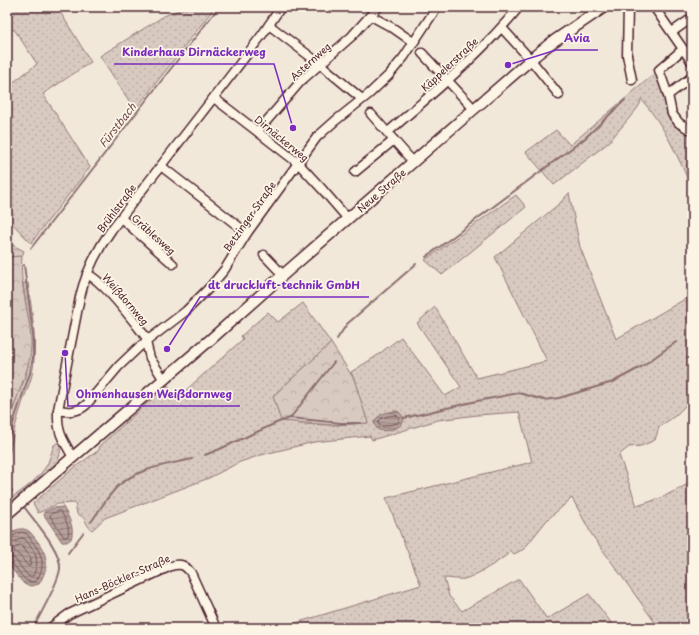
<svg xmlns="http://www.w3.org/2000/svg" width="699" height="635" viewBox="0 0 699 635" font-family="'Playpen Sans',sans-serif">
<defs>
<pattern id="grass-dots" width="8" height="8" patternUnits="userSpaceOnUse"><rect width="8" height="8" fill="#d8cac0"/><path d="M2 2h.1M6 6h.1" fill="none" stroke="#bbada5" stroke-width="1.8" stroke-linecap="round"/></pattern>
<pattern id="forest-crowns" width="20" height="18" patternUnits="userSpaceOnUse"><rect width="20" height="18" fill="#d8cac0"/><path d="M2 6a3 3 0 1 1 6 0M12 15a3 3 0 1 1 6 0" fill="none" stroke="#bbada5"/></pattern>
<pattern id="wetland-marsh" width="20" height="14" patternUnits="userSpaceOnUse"><rect width="20" height="14" fill="#d8cac0"/><path d="M1 5h8M5 5V1M11 12h8M15 12V8" fill="none" stroke="#bbada5"/></pattern>
<pattern id="water-rules" width="6" height="5" patternUnits="userSpaceOnUse"><rect width="6" height="5" fill="#b6a19c"/><path d="M0 2.5h6" fill="none" stroke="#96837f"/></pattern>
</defs>
<rect width="100%" height="100%" fill="#f1e8da"/>
<filter id="ink" filterUnits="userSpaceOnUse"><feTurbulence type="fractalNoise" baseFrequency=".025" numOctaves="2"/><feDisplacementMap in="SourceGraphic" scale="8" xChannelSelector="R" yChannelSelector="G"/><feConvolveMatrix kernelMatrix="1 2 1 2 8 2 1 2 1" color-interpolation-filters="sRGB"/></filter>
<g filter="url(#ink)">
<g fill="url(#grass-dots)" stroke="#917476">
<path d="M7 7H57L91 62 43 94 90 167 31 243 7 218V81L11 84 37 64 14 29 7 35Z"/>
<path d="M187 7H215L135 110 100 56 164 16Z"/>
<path d="M659 70 672 114 692 133V189C678 156 664 125 641 99L640 104 636 110 608 143 554 185 526 152 556 130 570 145Z"/>
<path d="M569 193 580 247 616 339 692 295V418L686 405 675 416 659 427 655 440 641 446 629 447 619 455 637 506 661 498 692 482V628H659L592 535 572 498 547 520 524 549 514 554 511 551C504 559 474 577 464 579 458 580 451 578 444 578L449 596 462 611 519 579 547 619 589 594 613 625 609 628H279L421 585 386 498 532 462 519 412 477 415 438 420 372 440 370 436 314 442 261 455 240 462 209 478 105 518 92 530C85 525 86 516 77 514L75 503 58 504 38 513 33 503 75 467 99 450 100 445 168 385 176 399 243 339 241 336 268 312 278 322 303 303 331 343 273 396 299 424 333 425 367 423 354 379 351 372 375 357 401 337 445 396 461 387 417 323 435 307 477 378 547 361 495 257 560 203Z"/>
<path d="M516 195 526 207 442 275 425 260Z"/>
<path d="M23 283H28C32 314 38 344 32 375 30 384 25 394 22 404 15 425 10 446 7 469V427L18 394 26 376 31 339Z"/>
<path d="M57 443 60 444C60 449 61 452 59 457 54 472 20 498 7 508V500C22 492 40 478 48 463 50 457 52 451 54 445Z"/>
</g>
<g fill="url(#forest-crowns)" stroke="#917476">
<path d="M22 256C19 284 29 311 31 338 32 360 25 375 18 395 14 405 11 416 7 427V257Z"/>
<path d="M331 343 354 379 368 423 333 425 281 421 273 396Z"/>
</g>
<path fill="url(#wetland-marsh)" stroke="#917476" d="M7 242 24 251 22 256 7 257Z"/>
<g fill="url(#water-rules)" stroke="#8b6d6f">
<path d="M397 411C416 422 390 434 379 430 376 429 375 425 374 422 379 413 387 412 397 411Z"/>
<path d="M63 507C69 517 75 528 71 539L67 542H62L44 515V512L53 508Z"/>
<path d="M20 529C28 528 31 533 35 538 48 554 50 566 39 584L32 586 24 584 7 563V536L13 531Z"/>
</g>
<g fill="none" stroke-linecap="round" stroke-linejoin="round">
<g stroke="#755358" stroke-width="1">
<path d="M396 415 400 419 398 423 383 426 379 425 378 422C382 416 389 416 396 415Z"/>
<path d="M60 511C65 516 70 529 68 536L66 537H64L50 516 51 514Z"/>
<path d="M7 539C13 538 18 530 25 533 28 534 30 538 31 540 42 553 47 565 36 581 20 586 19 563 7 561"/>
<path d="M7 544 12 543 22 538 25 539C35 552 41 559 33 576H28L14 558 7 556"/>
<path d="M20 545 22 546 31 558 30 566H28L19 555 14 551V549Z"/>
</g>
<g stroke="#8b6d6f" stroke-width="2">
<path d="M31 248 215 12"/>
<path d="M426 257 584 139 625 100"/>
<path d="M337 339 347 324 416 264"/>
<path d="M291 417 334 362"/>
<path d="M404 418 477 401 519 393 544 400 559 398 613 382 641 367 676 342"/>
<path d="M7 448 13 423 30 373 33 358V334L24 265"/>
<path d="M205 455 220 449 276 423 290 418 341 423H361"/>
<path d="M7 484 12 491"/>
<path d="M25 508C35 522 62 551 60 569 58 584 41 613 33 628"/>
<path d="M91 522C99 511 107 497 117 487 137 468 166 465 192 459"/>
<path d="M68 553 83 533"/>
</g>
<g stroke="#4a1f2b" stroke-width="11">
<g id="minor">
<path d="M628 7 627 55 632 80"/>
<path d="M654 7 692 62"/>
<path d="M371 16 393 28 413 42"/>
<path d="M269 25 320 64 362 99"/>
<path d="M502 28 531 60 559 95"/>
<path d="M672 32 692 18"/>
<path d="M683 49 659 70 668 95 672 114 679 123 689 129"/>
<path d="M422 53 474 109"/>
<path d="M668 95 692 77"/>
<path d="M214 98 298 163 322 189 348 219"/>
<path d="M371 114 413 162"/>
<path d="M258 131 301 81 352 36 378 7"/>
<path d="M388 132C433 93 481 54 519 7"/>
<path d="M161 166 247 233"/>
<path d="M355 172 394 140"/>
<path d="M121 218 173 264"/>
<path d="M264 255 283 275"/>
<path d="M87 274C105 282 135 323 148 340"/>
<path d="M146 342 150 358 164 380"/>
<path d="M58 410C69 412 78 412 86 405L119 366 139 347 186 311 210 287 225 269 247 233 317 137 335 121 369 94 389 75 404 57 437 7"/>
<path d="M73 457C62 439 57 432 58 410L80 297C86 272 97 250 112 229L262 35 281 7"/>
<path d="M50 628 69 614 171 566C181 563 185 565 191 573L216 628"/>
</g>
</g>
<g stroke="#4a1f2b" stroke-width="13">
<path id="major" d="M7 514 94 439 210 340 283 275 536 55 551 43 604 7"/>
</g>
<use href="#minor" stroke="#fcf5e5" stroke-width="8"/>
<use href="#major" stroke="#fcf5e5" stroke-width="10"/>
</g>
</g>
<g text-anchor="middle" dominant-baseline="central" stroke-width="3.5" stroke-linejoin="round" paint-order="stroke">
<g font-size="10" fill="#4a1f2b" stroke="#fcf5e5">
<text transform="translate(310 61) rotate(-42)">Asternweg</text>
<text transform="translate(449 64) rotate(-43)">Käppelerstraße</text>
<text transform="translate(282 138) rotate(39)">Dirnäckerweg</text>
<text transform="translate(381 190) rotate(-41)">Neue Straße</text>
<text transform="translate(116 208) rotate(-53)">Brühlstraße</text>
<text transform="translate(249 216) rotate(-55)">Betzinger Straße</text>
<text transform="translate(154 234) rotate(42)">Gräblesweg</text>
<text transform="translate(126 299) rotate(49)">Weißdornweg</text>
<text transform="translate(122 578) rotate(-24)">Hans-Böckler-Straße</text>
</g>
<g font-size="11" font-style="italic" fill="#704c53" stroke="#fcf5e5">
<text transform="translate(117 125) rotate(-52)">Fürstbach</text>
</g>
</g>
<path fill="none" stroke="#7b2cbf" stroke-width="1.5" d="M508 65L556 50H598M293 128L274 64H114M167 349L200 297H369M65 353L68 406H240"/>
<g fill="#7b2cbf" stroke="#fcf5e5" stroke-width="1.5">
<circle cx="508" cy="65" r="4"/>
<circle cx="293" cy="128" r="4"/>
<circle cx="167" cy="349" r="4"/>
<circle cx="65" cy="353" r="4"/>
</g>
<g font-size="11" text-anchor="middle" font-weight="bold" fill="#7b2cbf" stroke="#fcf5e5" stroke-width="3.5" stroke-linejoin="round" paint-order="stroke">
<text x="577" y="42">Avia</text>
<text x="194" y="56">Kinderhaus Dirnäckerweg</text>
<text x="284" y="289">dt druckluft-technik GmbH</text>
<text x="154" y="398">Ohmenhausen Weißdornweg</text>
</g>
<rect width="699" height="635" fill="none" stroke="#fcf5e5" stroke-width="24"/>
<rect x="12" y="12" width="675" height="611" fill="none" stroke="#4a1f2b" stroke-width="1.5" filter="url(#ink)"/>
</svg>
